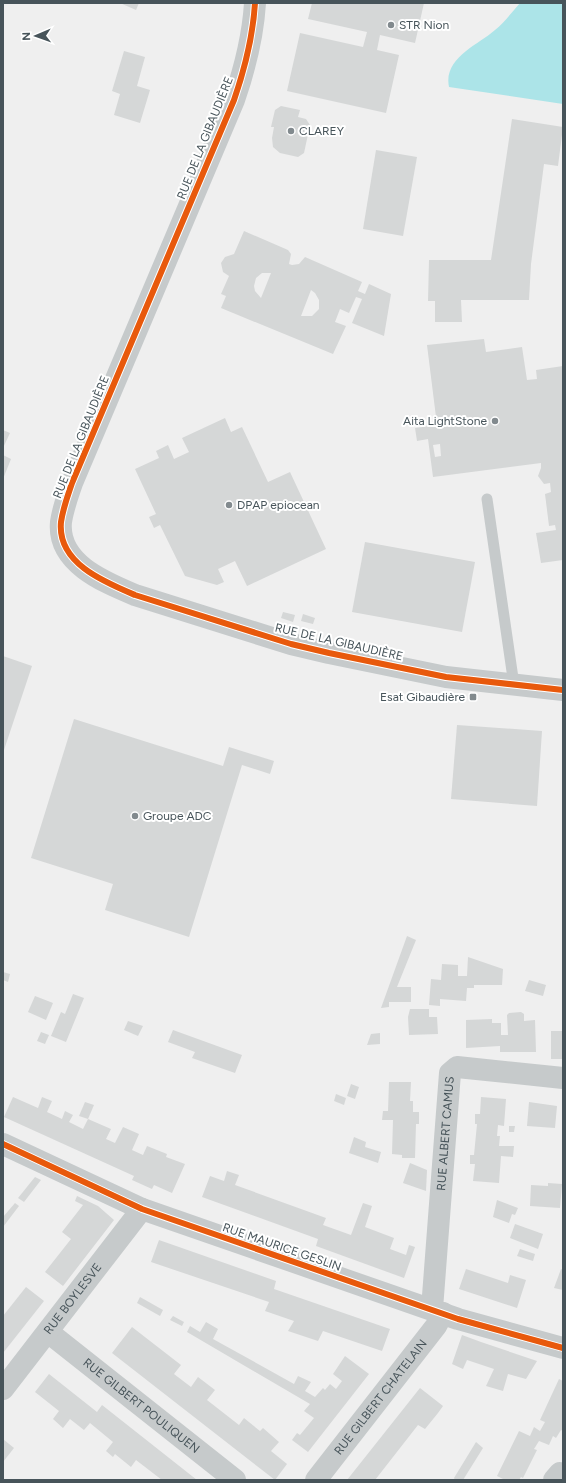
<svg xmlns="http://www.w3.org/2000/svg" width="566" height="1483" viewBox="0 0 566 1483" font-family="Figtree,sans-serif">
<rect width="100%" height="100%" fill="#efefef"/>
<path fill="#ace4e8" d="M520 3H563V104L449 87C443 58 478 45 495 30 504 23 512 12 520 3Z"/>
<g fill="#d5d7d7" fill-rule="evenodd">
<path d="M120 3H139L136 10Z"/>
<path d="M312 3H424L415 43 380 35 377 50 399 55 386 113 287 91 300 33 363 47 367 32 308 19Z"/>
<path d="M124 51 145 57 137 86 150 90 140 123 114 115 120 94 112 91Z"/>
<path d="M281 106 300 110 298 117 306 119 310 125 304 153 298 157 280 153 273 147 272 138 274 127H271L275 110Z"/>
<path d="M512 119 563 127 558 166 544 164 531 264 529 300H461L462 322H435V301H428L429 260H491Z"/>
<path d="M376 150 417 157 403 236 363 229Z"/>
<path d="M244 231 288 250 291 254 289 264 292 265 299 264 305 257 362 282 358 291 365 294 369 284 391 294 384 336 352 323 362 299 356 297 349 313 340 309 335 322 346 326 333 354 221 308 226 296 221 294 229 276 223 272 221 263 225 257 234 254ZM262 273H271L261 298 255 291 254 286 256 278ZM311 290 315 293 319 300V309L312 316H301Z"/>
<path d="M484 339 486 352 522 347 527 380 537 379 536 370 563 366V560L541 563 536 533 556 530 555 525 549 526 545 494 551 492 550 483 544 484 538 476 541 468V463L433 477 428 439 417 441 415 428 437 425 427 345ZM440 444 441 456 435 457 433 445Z"/>
<path d="M225 418 231 432 242 427 268 482 290 472 326 549 247 586 235 561 218 569 224 582 217 585 185 576 160 525 154 528 149 517 156 514 135 469 159 458 156 451 168 445 174 459 189 452 182 438Z"/>
<path d="M3 430 10 433 3 448Z"/>
<path d="M3 455 11 459 3 479Z"/>
<path d="M365 542 475 562 462 632 352 612Z"/>
<path d="M283 612 295 615 293 622 281 618Z"/>
<path d="M303 614 315 618 313 624 301 621Z"/>
<path d="M3 656 32 666 3 753Z"/>
<path d="M74 719 223 766 229 747 274 761 270 774 242 765 189 937 105 910 113 884 31 858Z"/>
<path d="M457 725 542 731 537 806 451 799Z"/>
<path d="M407 936 416 940 397 987H411V1002H389V1007L381 1008Z"/>
<path d="M468 957 503 969 502 985H474V988H467L466 1001 440 999V1006L429 1005 431 979 441 980 442 964 458 965V976H467Z"/>
<path d="M3 972 10 974 8 982 3 980Z"/>
<path d="M529 980 546 985 543 996 525 991Z"/>
<path d="M73 994 84 998 66 1042 51 1036 61 1012 65 1014Z"/>
<path d="M35 996 53 1003 46 1020 28 1012Z"/>
<path d="M410 1009H429V1017H437L438 1034 409 1035 408 1017Z"/>
<path d="M521 1012 524 1014V1021L535 1020 536 1052H500V1046L466 1048V1020L492 1019V1023H501V1035H508L507 1015 509 1013Z"/>
<path d="M128 1021 143 1026 138 1036 124 1030Z"/>
<path d="M173 1030 242 1055 235 1073 192 1058 195 1052 168 1042Z"/>
<rect x="551" y="1031" width="12" height="28"/>
<path d="M41 1032 49 1035 45 1044 37 1041Z"/>
<path d="M380 1033V1044L367 1045 371 1034Z"/>
<path d="M389 1082H411L410 1101H413V1112H419V1124H416L415 1158H402V1155L392 1154 393 1120H382L383 1111H388Z"/>
<path d="M351 1084 359 1087 355 1099 347 1096Z"/>
<path d="M336 1094 346 1098 344 1105 334 1101Z"/>
<path d="M13 1097 38 1108 42 1097 52 1101 47 1112 62 1119 65 1111 73 1115 69 1122 83 1129 88 1119 111 1129 106 1139 115 1143 123 1127 139 1134 132 1150 143 1155 147 1146 167 1154 166 1157 185 1164 172 1193 154 1185 152 1189 132 1180 134 1176 4 1117Z"/>
<path d="M481 1097 506 1099 504 1126 498 1125 497 1136H500L499 1146H514L513 1157 501 1156 499 1183 473 1181 475 1164H470V1155H474L477 1124H475V1114H480Z"/>
<path d="M85 1102 94 1105 88 1119 79 1116Z"/>
<path d="M529 1102 557 1106 555 1128 527 1126Z"/>
<path d="M509 1126H515L514 1132H509Z"/>
<path d="M354 1137 366 1142 365 1147 381 1152 378 1163 349 1153Z"/>
<path d="M410 1163 427 1170 426 1191 403 1183Z"/>
<path d="M227 1171 239 1175 235 1185 326 1218 323 1225 351 1235 363 1203 372 1206 365 1227 394 1238 390 1249 406 1255 409 1245 415 1247 404 1278 316 1246 318 1239 202 1197 210 1176 224 1181Z"/>
<path d="M35 1177 41 1180 24 1202 18 1198Z"/>
<path d="M548 1183 562 1184 560 1208 530 1206 531 1185 548 1186Z"/>
<path d="M77 1196 98 1206 114 1220 63 1286 45 1272 71 1239 62 1232 83 1205 75 1201Z"/>
<path d="M497 1200 518 1208 515 1215 512 1214 509 1223 493 1217Z"/>
<path d="M15 1203 19 1206 3 1227V1217Z"/>
<path d="M515 1224 543 1234 538 1249 510 1238Z"/>
<path d="M159 1240 276 1281 274 1289 390 1329 382 1351 323 1331 318 1341 288 1331 294 1321 265 1311 269 1302 151 1262Z"/>
<path d="M520 1249 535 1254 533 1261 517 1256Z"/>
<path d="M466 1269 508 1283 510 1275 526 1280 517 1308 459 1289Z"/>
<path d="M561 1269 563 1270V1290L554 1288Z"/>
<path d="M26 1287 44 1301 3 1353V1316Z"/>
<path d="M140 1297 163 1310 160 1316 137 1303Z"/>
<path d="M173 1316 184 1322 182 1326 170 1320Z"/>
<path d="M206 1322 218 1329 213 1339 242 1355 294 1384 298 1376 311 1382 305 1391 315 1397 323 1388 325 1390 330 1384 336 1389 342 1381 333 1374 345 1356 369 1374 308 1452 292 1440 297 1433 300 1435 314 1418 304 1411 310 1404 187 1332 190 1326 200 1332Z"/>
<path d="M132 1327 181 1365 174 1374 191 1387 198 1377 215 1390 207 1400 239 1425 244 1418 260 1431 263 1428 279 1442 271 1451 287 1464 275 1480 112 1353Z"/>
<path d="M462 1335 481 1342 537 1361 526 1379 508 1374 503 1391 486 1386 494 1369 467 1360 463 1369 452 1364Z"/>
<path d="M49 1374 97 1412 102 1405 197 1480H162L136 1460 131 1467 115 1454 113 1457 106 1451 113 1442 90 1423 84 1430 70 1419 63 1428 53 1419 59 1411 35 1392Z"/>
<path d="M559 1379 563 1381V1431L561 1430 556 1438 553 1436 549 1445 539 1441 534 1449 537 1450 523 1478 521 1477 519 1480H505L497 1476 519 1431 530 1436 534 1427 540 1431 545 1422 540 1420Z"/>
<path d="M420 1388 443 1406 438 1413 425 1429 418 1425 375 1480H347Z"/>
<path d="M3 1439 14 1448 3 1462Z"/>
<path d="M476 1442 483 1448 463 1480H455L454 1478Z"/>
</g>
<g fill="none" stroke-linecap="round" stroke-linejoin="round">
<path stroke="#c6cacb" stroke-width="11" d="M487 499 514 685"/>
<g stroke="#c6cacb" stroke-width="22">
<path d="M255 3C253 36 245 68 234 100L72 483C68 495 63 508 61 522 57 563 104 582 135 595L291 644 329 653 446 677 563 690"/>
<path d="M3 1144 142 1209 458 1319 563 1348"/>
<path id="s1" d="M432 1309 450 1073 457 1067 563 1078"/>
<path id="s2" d="M48 1332 235 1480"/>
<path id="s3" d="M3 1389 142 1209"/>
<path id="s4" d="M316 1480 436 1326 443 1313"/>
<path d="M554 1480 560 1473 563 1474"/>
</g>
<g stroke="#fff" stroke-width="8">
<g id="cycleway">
<path d="M255 3C253 36 245 68 234 100L72 483C68 495 63 508 61 522 57 563 104 582 135 595L291 644 329 653 446 677 563 690"/>
<path d="M3 1144 142 1209 458 1319 563 1348"/>
</g>
</g>
<use href="#cycleway" stroke="#e8590c" stroke-width="6"/>
</g>
<g fill="#828a8e" stroke="#fff" stroke-width="1.5">
<circle cx="391" cy="25" r="4"/>
<circle cx="291" cy="131" r="4"/>
<circle cx="495" cy="421" r="4"/>
<circle cx="229" cy="505" r="4"/>
<rect x="469" y="693" width="8" height="8" rx="2"/>
<circle cx="135" cy="816" r="4"/>
</g>
<g text-anchor="middle" dominant-baseline="central" stroke-width="4" stroke-linejoin="round" paint-order="stroke">
<g font-size="12" fill="#47545a" stroke="#fff" text-anchor="start">
<text x="399" y="25">STR Nion</text>
<text x="299" y="131">CLAREY</text>
<text x="487" y="421" text-anchor="end">Aita LightStone</text>
<text x="237" y="505">DPAP epiocean</text>
<text x="465" y="697" text-anchor="end">Esat Gibaudière</text>
<text x="143" y="816">Groupe ADC</text>
</g>
<g font-size="12" fill="#47545a" stroke="#fff">
<text transform="translate(205 138) rotate(-68)">RUE DE LA GIBAUDIÈRE</text>
<text transform="translate(81 437) rotate(-68)">RUE DE LA GIBAUDIÈRE</text>
<text transform="translate(339 642) rotate(13)">RUE DE LA GIBAUDIÈRE</text>
<text stroke="none"><textPath href="#s1" startOffset="176">RUE ALBERT CAMUS</textPath></text>
<text transform="translate(282 1247) rotate(19)">RUE MAURICE GESLIN</text>
<text stroke="none"><textPath href="#s3" startOffset="114">RUE BOYLESVE</textPath></text>
<text stroke="none"><textPath href="#s4" startOffset="105">RUE GILBERT CHATELAIN</textPath></text>
<text stroke="none"><textPath href="#s2" startOffset="119">RUE GILBERT POULIQUEN</textPath></text>
</g>
</g>
<rect width="566" height="1483" fill="none" stroke="#47545a" stroke-width="8"/>
<g transform="translate(36 36) rotate(268)" stroke="#ffffff" stroke-width="3" paint-order="stroke">
<path d="M0-3L7 15L0 10L-7 15Z" fill="#47545a"/>
<text y="-6" font-size="11" font-weight="bold" text-anchor="middle" fill="#47545a">N</text>
</g>
</svg>
